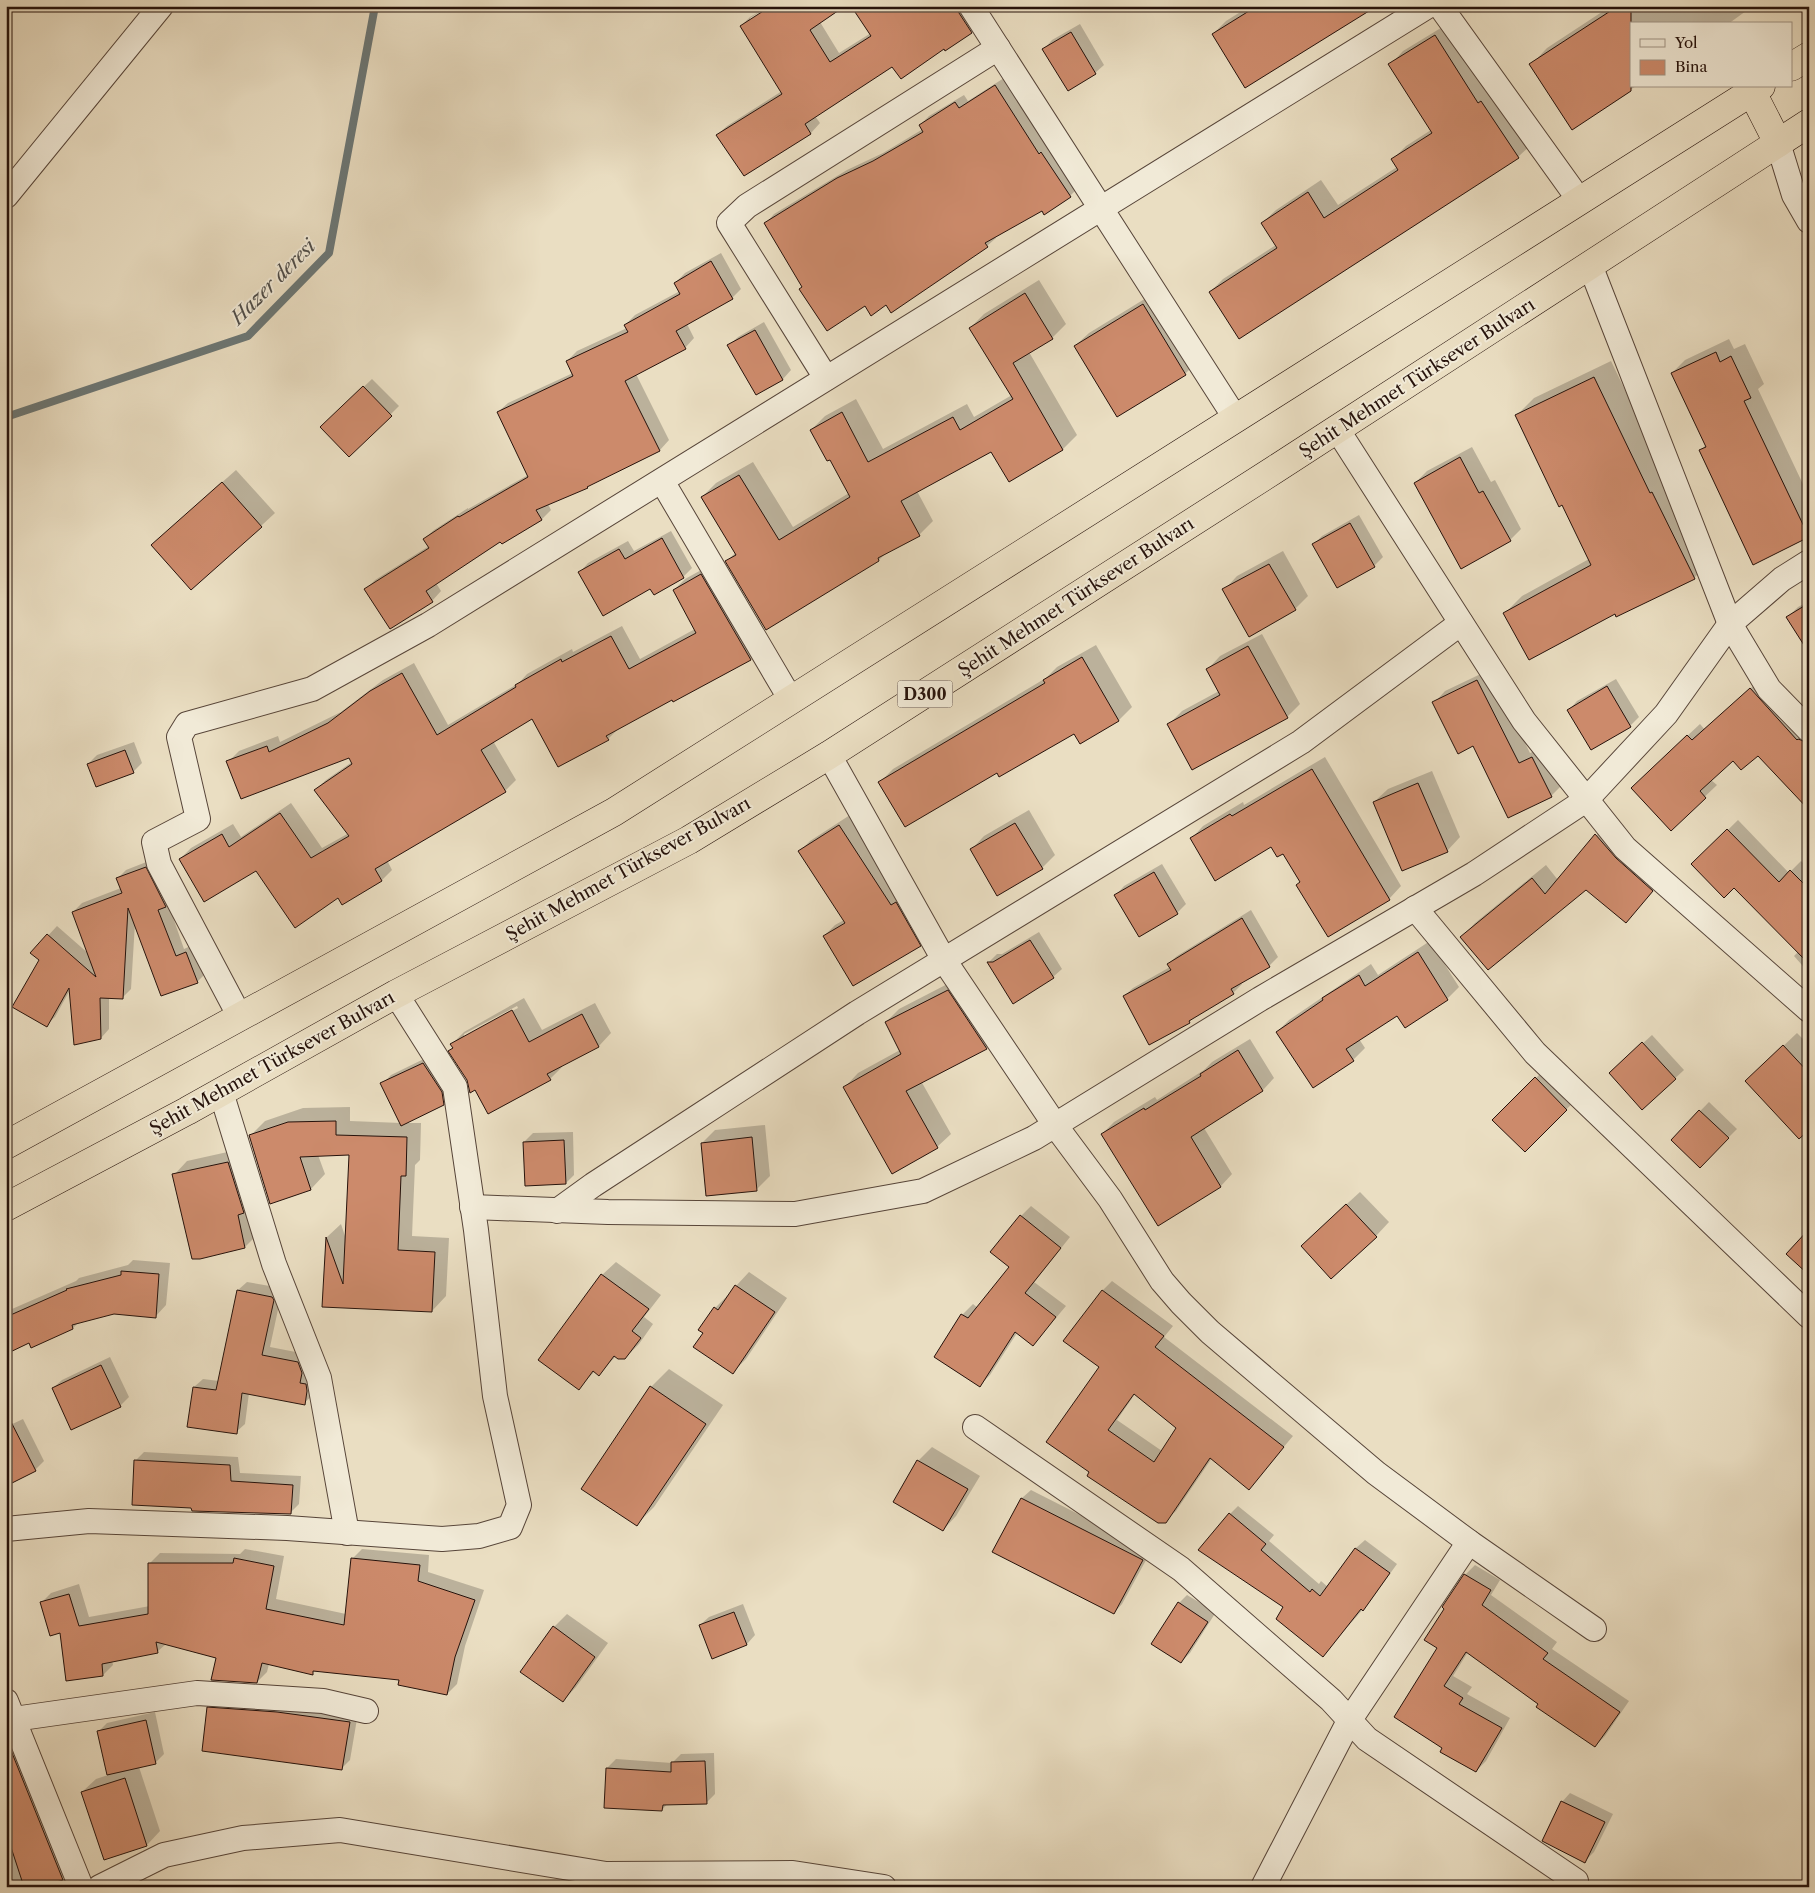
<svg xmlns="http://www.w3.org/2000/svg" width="1815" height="1893" viewBox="0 0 1815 1893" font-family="'Libre Caslon Text',serif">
<rect width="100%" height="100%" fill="#eadec2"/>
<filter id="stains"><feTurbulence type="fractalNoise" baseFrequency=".004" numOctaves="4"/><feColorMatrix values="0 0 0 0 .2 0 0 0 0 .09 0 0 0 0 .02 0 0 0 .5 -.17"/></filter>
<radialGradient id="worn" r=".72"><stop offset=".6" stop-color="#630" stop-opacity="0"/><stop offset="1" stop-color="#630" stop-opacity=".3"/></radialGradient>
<g fill="#0003" fill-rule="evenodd">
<path d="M769 6 750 18V21L820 22 839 53 871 33 852 6H970L981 23 971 32 944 48 893 65 815 116 820 123 811 133 744 175 717 135 727 126 782 91 741 26 750 17Z"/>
<path d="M1250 6H1375L1213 34 1226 21Z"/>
<path d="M1611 6H1753L1728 24H1631V86H1636L1572 128 1531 65 1547 48Z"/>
<path d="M1449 23 1532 144 1518 157 1210 292 1223 279 1276 245 1262 223 1276 210 1321 180 1338 205 1397 167 1392 160 1406 146 1431 130 1390 65 1403 51Z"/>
<path d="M1080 24 1104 65 1095 73 1044 49 1052 40Z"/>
<path d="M1004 78 1078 188 1070 196 1042 209 995 236 996 238 987 246 887 303 865 305 803 286 766 223 774 214 847 170 883 153 923 129 920 125 929 116 964 95 968 101Z"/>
<path d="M721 253 741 289 732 298 687 324 694 338 685 348 636 374 669 440 660 450 590 484 587 487 548 504 551 510 542 519 502 542 501 540 436 583 441 591 432 601 366 589 375 580 429 546 424 539 434 530 468 508V509L528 475 498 412 508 403 573 373 567 361 577 351 627 328 625 325 635 315 680 291 675 283 685 273Z"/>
<path d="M1039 280 1066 324 1052 338 1029 352 1077 435 1063 449 992 451 917 491 933 521 919 535 886 553 879 560 727 561 736 552 702 497 716 483 753 462 793 527 849 493 831 458 811 430 825 416 856 399 883 449 967 404 974 417 1012 395 970 328 984 314Z"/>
<path d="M1156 292 1198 361 1185 374 1075 346 1089 333Z"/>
<path d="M764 322 791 370 783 379 756 393 729 345 738 337Z"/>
<path d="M1729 339 1734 349 1745 344 1764 384 1758 389 1809 497V537L1754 563 1700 450 1706 445 1672 373 1685 360Z"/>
<path d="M1611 361 1667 477 1711 561 1694 578 1615 612 1505 613 1522 596 1589 559 1517 415 1534 398Z"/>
<path d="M372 379 399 406 349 456 321 427Z"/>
<path d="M1472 447 1491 482 1495 480 1521 529 1510 540 1415 483 1427 471Z"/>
<path d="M236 470 275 513 261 526 166 532Z"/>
<path d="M1359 515 1383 557 1374 566 1314 544 1322 536Z"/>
<path d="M671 531 692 568 683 577 650 587 580 572 588 563 628 541 634 551Z"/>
<path d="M1283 551 1308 596 1295 609 1224 590 1237 576Z"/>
<path d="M712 564 762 648 751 659 674 701 672 698 619 728 608 739 533 717 493 741 516 780 505 791 387 860 392 870 382 880 343 903 339 897 257 870 180 859 191 848 233 824 241 837 291 803 322 848 349 833 315 790 326 780 352 762 350 756 228 762 239 751 278 736 280 742 341 712 383 680 414 663 448 725 519 683 527 674 572 649 573 652 622 626 640 659 695 629 674 590 685 579Z"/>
<path d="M1809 601V649L1788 617 1798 607Z"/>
<path d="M1262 634 1300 704 1287 717 1169 724 1182 711 1219 691 1207 670 1220 656Z"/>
<path d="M1096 645 1132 707 1119 720 1080 742 1075 732 880 782 893 769 1046 678 1057 667Z"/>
<path d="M1489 670 1530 753 1544 747 1562 785 1551 796 1473 744 1434 703 1445 691Z"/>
<path d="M1762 678 1809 729V790L1758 754 1733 759 1711 780 1717 785 1671 829 1644 776 1700 724 1705 730Z"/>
<path d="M1616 679 1639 717 1630 726 1591 749 1569 710 1577 701Z"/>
<path d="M134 742 142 763 133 772 88 764 97 755Z"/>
<path d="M1325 757 1401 886 1389 899 1271 846 1191 839 1203 826 1243 802 1244 805Z"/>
<path d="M1432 771 1460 837 1447 851 1374 802 1388 789Z"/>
<path d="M1029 810 1055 855 1042 868 971 850 984 836Z"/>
<path d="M850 815 930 935 920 945 824 936 835 925 844 920 800 851 810 841Z"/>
<path d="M1738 820 1789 873 1801 861 1809 869V973L1794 956 1798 952 1734 886 1693 864Z"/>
<path d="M1609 821 1665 877 1625 921 1586 889 1462 937 1475 923 1546 865 1558 880Z"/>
<path d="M154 859 168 903 184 949 195 944 206 973 197 982 135 923 131 989 122 998 109 997V1029L101 1038 70 990 55 1017 46 1025 40 960 32 953 57 926 89 954 73 912 82 903 121 888 118 878 126 870Z"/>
<path d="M1162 864 1186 904 1177 913 1116 895 1124 886Z"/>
<path d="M1251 910 1278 957 1269 966 1240 982 1242 984 1233 993 1194 1017 1189 1022 1124 996 1133 988 1170 967 1168 964 1177 956Z"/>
<path d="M1039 932 1062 969 1053 977 989 962 997 954H1002Z"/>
<path d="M1430 941 1459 987 1447 999 1398 1014 1359 1039 1365 1048 1353 1060 1277 1032 1289 1020 1371 964 1378 975Z"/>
<path d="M961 977 1000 1035 986 1048 921 1081 951 1134 937 1147 845 1087 858 1073 900 1050 886 1022 899 1009Z"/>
<path d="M524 998 542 1030 595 1003 611 1033 599 1046 561 1065 562 1067 550 1079 476 1088 450 1051 453 1047 452 1044 464 1032ZM517 1006 518 1008 464 1037V1034Z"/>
<path d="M1797 1033 1809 1045V1128L1760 1068Z"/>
<path d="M1652 1035 1684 1070 1642 1109 1619 1065Z"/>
<path d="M1250 1039 1274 1078 1263 1090 1204 1128 1232 1174 1221 1186 1158 1224 1102 1134 1114 1122 1155 1097 1157 1100 1204 1070 1212 1062Z"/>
<path d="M432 1055 452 1095 443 1104 406 1123H421L420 1160 415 1165 412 1236 449 1238 446 1296 432 1311 324 1305 327 1237 341 1224 346 1239 350 1154 318 1155 325 1174 311 1189 250 1136 265 1121 303 1108 350 1107V1121L401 1123 382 1084 391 1075Z"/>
<path d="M1549 1065 1580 1096 1525 1150 1494 1120Z"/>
<path d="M1709 1102 1737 1129 1700 1166 1672 1140Z"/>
<path d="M765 1125 770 1176 756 1190 702 1143 715 1130Z"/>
<path d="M573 1132 574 1175 566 1183 524 1142 533 1133Z"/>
<path d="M241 1149 258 1234 245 1247 174 1175 187 1161Z"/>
<path d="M1360 1192 1389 1222 1376 1236 1315 1233Z"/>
<path d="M1031 1206 1070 1237 1034 1282 1066 1306 1033 1345 1017 1333 990 1375 980 1385 935 1357 962 1315 973 1304 978 1308 1010 1267 1021 1216Z"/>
<path d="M133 1260 170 1263 166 1305 155 1317 114 1313 79 1322 73 1328 30 1341 6 1353V1298L12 1309 76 1281 79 1278 128 1265Z"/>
<path d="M616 1262 661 1295 644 1317 653 1324 639 1344 625 1358 616 1356 599 1374 595 1371 579 1388 602 1275Z"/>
<path d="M749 1272 787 1298 746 1359 733 1372 715 1308 728 1295 730 1296 736 1286Z"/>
<path d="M1112 1281 1173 1326 1164 1337 1293 1436 1249 1488 1212 1458 1176 1511 1165 1521 1091 1472 1100 1367 1102 1291ZM1135 1394 1178 1428 1162 1451 1117 1420Z"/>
<path d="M247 1282 281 1288 282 1291 270 1347 306 1354 313 1395 304 1403 249 1393 245 1424 236 1432 194 1387 203 1379 219 1381 238 1290Z"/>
<path d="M110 1357 129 1397 120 1406 53 1388 62 1380Z"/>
<path d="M669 1369 723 1405 654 1507 636 1525 651 1387Z"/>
<path d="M23 1419 44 1461 35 1470 6 1427Z"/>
<path d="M932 1447 980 1476 956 1516 943 1530 894 1502 918 1461Z"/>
<path d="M144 1452 238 1457 240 1473 301 1476 299 1504 290 1513 193 1506 135 1461Z"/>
<path d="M1031 1490 1151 1551 1122 1604 1114 1613 993 1552 1022 1498Z"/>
<path d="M1238 1506 1274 1535 1269 1541 1319 1584 1321 1581 1328 1587 1356 1548 1365 1540 1397 1564 1371 1600 1323 1655 1284 1607 1230 1514Z"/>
<path d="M245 1549 284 1556 276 1599 346 1614 352 1559 362 1549 429 1555 428 1572 484 1590 465 1646 457 1684 447 1694 400 1679 315 1670 312 1673 269 1664 267 1672 257 1682 218 1657 166 1644 157 1652 112 1660 113 1665 103 1675 61 1631 41 1603 51 1593 79 1584 89 1617 150 1606V1563L160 1553 240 1554Z"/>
<path d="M1475 1565 1500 1580 1491 1595 1557 1642 1552 1649 1629 1701 1605 1736 1595 1746 1468 1652 1453 1676 1472 1687 1467 1694 1510 1718 1486 1761 1476 1771 1444 1747 1439 1648 1446 1609 1443 1607 1465 1575Z"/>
<path d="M1187 1595 1216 1612 1190 1653 1181 1662 1179 1603Z"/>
<path d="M743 1604 755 1635 747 1644 700 1625 709 1617Z"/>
<path d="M567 1614 608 1643 576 1687 563 1701 554 1627Z"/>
<path d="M217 1699 358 1713 350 1760 342 1768 208 1708Z"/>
<path d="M155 1712 164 1754 155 1763 139 1767 160 1831 147 1845 104 1858 82 1792 96 1779 108 1775 98 1732 107 1723Z"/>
<path d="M18 1734 72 1869 62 1878 35 1887H6V1738Z"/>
<path d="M714 1753 715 1794 706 1803H668L662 1810 605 1806 607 1768 616 1759 672 1763 681 1754Z"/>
<path d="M1570 1793 1613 1814 1594 1852 1585 1861 1562 1802Z"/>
<path d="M278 1882 402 1885V1887H273Z"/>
</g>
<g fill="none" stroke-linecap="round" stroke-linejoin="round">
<path stroke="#6c7775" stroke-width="8" d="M6 417 248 336 329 253 375 6"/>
</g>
<g fill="#cc8a6b" stroke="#26120b" fill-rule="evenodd">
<path d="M771 6H845L810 30 830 62 871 36 851 6H957L959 13 972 33 945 51 944 49 901 79 892 67 805 124 811 134 744 176 716 135 782 94 740 26Z"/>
<path d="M1257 6H1377L1245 88 1212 34Z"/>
<path d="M1618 6H1631V91L1572 130 1529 64Z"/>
<path d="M1071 32 1096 74 1068 91 1042 49Z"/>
<path d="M1435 35 1478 103 1481 101 1519 158 1239 339 1209 292 1277 248 1261 223 1308 192 1324 218 1398 170 1391 159 1432 133 1388 64Z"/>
<path d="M995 85 1039 154 1041 152 1071 197 1044 215 1042 211 985 243 988 247 891 313 886 305 871 316 865 306 827 331 799 289 802 287 764 223 837 178 873 161 923 132 919 125 955 102 959 108Z"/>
<path d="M711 261 733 299 676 331 686 349 625 381 660 451 587 487 588 488 536 510 542 520 502 544 500 542 426 591 433 602 390 629 364 589 429 548 423 539 458 516 459 517 528 477 497 412 573 376 566 361 628 332 624 325 680 294 674 283Z"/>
<path d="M1025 293 1053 339 1013 363 1063 450 1009 482 991 452 901 501 920 536 878 558 879 561 766 630 725 561 736 555 701 497 739 475 779 540 850 497 830 460 827 461 810 430 842 412 868 462 953 417 960 430 1013 399 969 328Z"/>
<path d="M1143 304 1186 375 1117 417 1074 346Z"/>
<path d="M755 330 783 380 756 395 727 345Z"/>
<path d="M1716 352 1720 362 1731 356 1751 398 1744 401 1809 537 1753 565 1699 450 1706 447 1671 373Z"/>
<path d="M1594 377 1650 493 1652 492 1695 579 1616 617 1615 614 1529 660 1503 613 1591 565 1562 505 1559 507 1515 415Z"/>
<path d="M363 386 392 416 349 457 320 427Z"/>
<path d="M1460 457 1479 493 1483 491 1511 541 1461 569 1414 483Z"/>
<path d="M222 482 262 527 191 590 151 545Z"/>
<path d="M1350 523 1375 567 1337 588 1312 544Z"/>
<path d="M662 538 684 578 654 595 650 589 603 616 578 572 619 549 625 559Z"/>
<path d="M1269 564 1296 610 1249 637 1222 589Z"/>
<path d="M701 574 751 660 673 702 672 700 606 736 609 740 558 767 532 719 481 750 506 792 375 869 382 881 342 905 338 898 295 928 256 871 204 902 179 859 222 834 229 847 280 813 311 858 349 836 314 790 352 764 349 758 241 799 226 761 267 746 269 752 328 723 370 691 402 673 437 735 516 687 515 685 561 659 562 662 611 636 629 669 696 633 673 590Z"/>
<path d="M1809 603V653L1786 617Z"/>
<path d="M1248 646 1288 718 1192 770 1167 724 1220 695 1206 669Z"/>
<path d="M1082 657 1119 721 1080 744 1074 734 999 777 997 773 905 827 878 782 1045 683 1043 680Z"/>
<path d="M1477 680 1519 763 1532 757 1552 797 1508 818 1473 746 1458 754 1432 702Z"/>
<path d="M1607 686 1631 727 1591 750 1567 710Z"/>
<path d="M1750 688 1797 740 1798 739 1809 743V810L1758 756 1741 770 1733 761 1700 791 1706 798 1671 831 1631 788 1687 735 1692 740Z"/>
<path d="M125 750 134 773 96 787 87 764Z"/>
<path d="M1312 769 1390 900 1328 937 1296 885 1300 882 1283 854 1277 857 1271 847 1215 881 1190 838 1230 814 1232 816Z"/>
<path d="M1418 783 1448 852 1402 871 1373 802Z"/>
<path d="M1015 823 1043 869 997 896 970 849Z"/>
<path d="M839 825 891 905 896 902 921 946 853 986 823 936 845 923 798 851Z"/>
<path d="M1727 829 1779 882 1790 870 1809 889V964L1734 888 1724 898 1691 864Z"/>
<path d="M1595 834 1616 858 1653 891 1626 923 1586 890 1488 970 1460 937 1532 878 1545 894Z"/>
<path d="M146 867 166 907 158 910 176 956 186 952 198 983 161 996 128 908 123 999 100 998 101 1039 74 1045 69 988 47 1027 12 1007 39 960 30 953 47 934 96 977 72 912 122 893 116 878Z"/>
<path d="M1154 872 1178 914 1139 937 1114 895Z"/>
<path d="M1242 918 1270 967 1231 989 1234 994 1189 1021 1190 1023 1149 1045 1123 996 1171 970 1167 964Z"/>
<path d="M1030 940 1054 978 1013 1004 987 962H993Z"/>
<path d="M1418 952 1448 1000 1405 1028 1397 1016 1346 1049 1354 1061 1313 1088 1276 1032 1323 1000 1322 998 1359 975 1365 986Z"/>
<path d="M948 990 987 1049 906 1091 938 1148 892 1174 843 1087 901 1054 885 1022Z"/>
<path d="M512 1010 529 1042 582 1014 599 1047 547 1074 551 1080 488 1114 475 1090 470 1093 467 1080 448 1051 453 1048 450 1044Z"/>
<path d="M1642 1042 1676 1079 1642 1110 1609 1073Z"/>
<path d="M1783 1045 1809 1073V1130L1799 1139 1745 1081Z"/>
<path d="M1238 1050 1263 1091 1191 1137 1221 1187 1158 1226 1101 1134 1144 1108 1145 1110 1201 1076 1200 1074Z"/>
<path d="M423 1063 442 1092 444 1105 401 1126 380 1083Z"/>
<path d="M1535 1077 1567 1110 1525 1152 1492 1120Z"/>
<path d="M1699 1110 1729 1138 1700 1168 1671 1140Z"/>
<path d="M336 1121V1135L407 1137 406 1176H401L398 1250 435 1252 432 1312 322 1307 326 1237 343 1284 349 1155 300 1157 311 1190 270 1204 249 1135 288 1122Z"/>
<path d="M752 1137 757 1191 706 1196 701 1143Z"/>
<path d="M564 1140 566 1184 525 1186 523 1142Z"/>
<path d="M228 1162 244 1213 238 1215 245 1248 200 1259H192L172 1174Z"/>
<path d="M1346 1204 1377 1237 1331 1279 1301 1246Z"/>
<path d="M1020 1215 1061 1248 1025 1293 1056 1317 1033 1346 1015 1332 980 1387 934 1357 961 1314 968 1318 1009 1267 990 1252Z"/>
<path d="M1809 1229V1275L1786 1254Z"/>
<path d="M121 1271 159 1274 156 1318 114 1314 72 1325 73 1329 31 1348 29 1343 6 1354V1317L67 1290 66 1289 121 1275Z"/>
<path d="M601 1274 649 1309 632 1331 641 1338 625 1359H618L614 1356 599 1376 593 1371 579 1390 538 1360Z"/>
<path d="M735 1285 775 1312 733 1374 693 1347 703 1333 698 1330 714 1307 718 1310Z"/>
<path d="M237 1290 272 1297 274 1300 262 1355 298 1362 302 1373 300 1383 306 1384 307 1391 305 1405 242 1393 237 1434 187 1427 193 1387 216 1390Z"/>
<path d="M1102 1290 1164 1336 1155 1347 1284 1447 1249 1490 1210 1458 1166 1523H1158L1087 1476 1089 1472 1046 1442 1099 1367 1063 1341ZM1134 1394 1176 1428 1154 1462 1108 1430Z"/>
<path d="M101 1365 121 1407 71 1430 52 1388Z"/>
<path d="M650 1386 706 1424 637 1526 581 1489Z"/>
<path d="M6 1412 36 1471 6 1486Z"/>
<path d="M134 1460 230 1465 231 1481 293 1485 291 1514 192 1511 191 1508 132 1505Z"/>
<path d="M917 1460 968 1489 943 1531 893 1502Z"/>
<path d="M1021 1498 1143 1560 1114 1614 992 1552Z"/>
<path d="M1229 1513 1266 1544 1261 1550 1310 1592 1312 1589 1320 1596 1355 1548 1390 1573 1363 1611 1361 1609 1323 1657 1276 1619 1283 1607 1198 1550Z"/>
<path d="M234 1558 274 1566 266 1609 344 1625 351 1558 420 1565 418 1581 475 1600 455 1657 447 1695 398 1685 399 1680 313 1671V1675L262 1663 257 1683 211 1680 216 1658 156 1642 158 1653 102 1664 103 1676 66 1681 60 1633 50 1636 40 1602 69 1594 79 1626 148 1614V1563H233Z"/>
<path d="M1464 1574 1491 1590 1482 1605 1548 1653 1543 1659 1620 1712 1595 1747 1536 1707 1538 1704 1466 1652 1444 1686 1463 1698 1459 1704 1502 1728 1476 1772 1440 1752 1442 1748 1394 1717 1437 1648 1424 1640 1444 1609 1442 1607Z"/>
<path d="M1178 1602 1208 1622 1181 1663 1151 1644Z"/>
<path d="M734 1612 747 1645 712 1659 699 1625Z"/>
<path d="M553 1626 595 1657 563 1702 520 1672Z"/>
<path d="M207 1707 277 1712 350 1722 342 1770 202 1751Z"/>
<path d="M146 1720 156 1764 107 1775 97 1731Z"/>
<path d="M6 1738 63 1880 40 1887H24L6 1832Z"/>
<path d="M705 1761 707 1804 663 1805 662 1811 604 1808 606 1768 671 1772V1762Z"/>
<path d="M125 1778 147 1846 104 1860 81 1792Z"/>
<path d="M1561 1801 1605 1822 1585 1863 1542 1841Z"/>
</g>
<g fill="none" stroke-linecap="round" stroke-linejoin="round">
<g stroke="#574539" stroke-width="26">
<g id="minor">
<path d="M971 6 1236 419"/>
<path d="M1440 6 1580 201"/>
<path d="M1778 143 1794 195 1809 221"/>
<path d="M6 196 161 6"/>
<path d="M1590 265 1730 624 1769 689 1809 730"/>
<path d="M826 378 729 223 747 206 998 48"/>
<path d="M1337 429 1524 721 1625 848 1809 1010"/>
<path d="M662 481 791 700"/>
<path d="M829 755 944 960 1055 1125 1110 1199 1162 1281 1181 1303 1210 1332 1376 1473 1469 1542 1594 1629"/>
<path d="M1415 908 1535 1053 1809 1316"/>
<path d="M240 1017 159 864 154 842 198 819 179 737 187 724 312 689 428 625 1428 6"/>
<path d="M221 1092 274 1264 319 1378 347 1533"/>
<path d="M472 1207 608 1212 795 1214 923 1191 1034 1138 1260 999 1474 874 1586 800 1666 714 1730 624 1782 579 1809 562"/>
<path d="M557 1211 593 1185 857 1013 1301 742 1461 623"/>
<path d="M975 1427 1181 1569 1331 1700 1367 1739 1576 1881"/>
<path d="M6 1529 89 1521 287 1528 442 1539 479 1536 510 1527 519 1505 495 1396 476 1230 455 1087 396 994"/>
<path d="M6 1701 81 1887"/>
<path d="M14 1719 197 1693 323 1701 366 1711"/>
<path d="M100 1887 164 1855 243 1838 340 1830 606 1874 793 1873 884 1887"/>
<path d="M1263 1887 1349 1721 1469 1542"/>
</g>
</g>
<g stroke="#26120b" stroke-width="29">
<g id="highway">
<path d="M1791 67 1809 56"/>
<path d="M1752 92 1778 143"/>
<path d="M6 1145 614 812 1761 86"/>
<path d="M6 1207 187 1111 396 994 689 840 829 755 1274 470 1809 123"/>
</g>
</g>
<use href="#minor" stroke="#f1ead7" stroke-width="24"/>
<use href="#highway" stroke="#eadec2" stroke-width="28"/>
</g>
<g text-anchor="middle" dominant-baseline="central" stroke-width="4" stroke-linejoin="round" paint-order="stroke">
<rect fill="#f1ead7" stroke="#635348" stroke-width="1" x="897.5" y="680.5" width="55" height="27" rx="4"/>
<g font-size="16" font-weight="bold" fill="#26120b">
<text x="925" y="694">D300</text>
</g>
<g font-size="18" fill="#26120b" stroke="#f1ead7">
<text transform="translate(1417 378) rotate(-33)">Şehit Mehmet Türksever Bulvarı</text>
<text transform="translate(1076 597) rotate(-33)">Şehit Mehmet Türksever Bulvarı</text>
<text transform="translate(628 869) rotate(-29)">Şehit Mehmet Türksever Bulvarı</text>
<text transform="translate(272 1063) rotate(-29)">Şehit Mehmet Türksever Bulvarı</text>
</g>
<g font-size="19" font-style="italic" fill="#4f4d49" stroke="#f1ead7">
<text transform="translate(273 282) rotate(-45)">Hazer deresi</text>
</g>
</g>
<rect width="1815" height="1893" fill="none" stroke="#eadec2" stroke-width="25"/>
<rect x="8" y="8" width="1800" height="1878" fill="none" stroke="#26120b" stroke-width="2.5"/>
<rect x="12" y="12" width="1790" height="1868" fill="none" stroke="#26120b"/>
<rect x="1630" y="22" width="162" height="65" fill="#f1ead7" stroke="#a09485"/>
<rect x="1640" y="39" width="25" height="8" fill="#f1ead7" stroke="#a09485"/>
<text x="1675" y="48" font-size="15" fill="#26120b">Yol</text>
<rect x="1640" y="60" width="25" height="15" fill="#cc8a6b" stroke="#a09485"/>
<text x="1675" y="72" font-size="15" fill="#26120b">Bina</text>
<rect width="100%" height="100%" filter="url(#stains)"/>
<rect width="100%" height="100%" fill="url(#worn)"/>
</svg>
